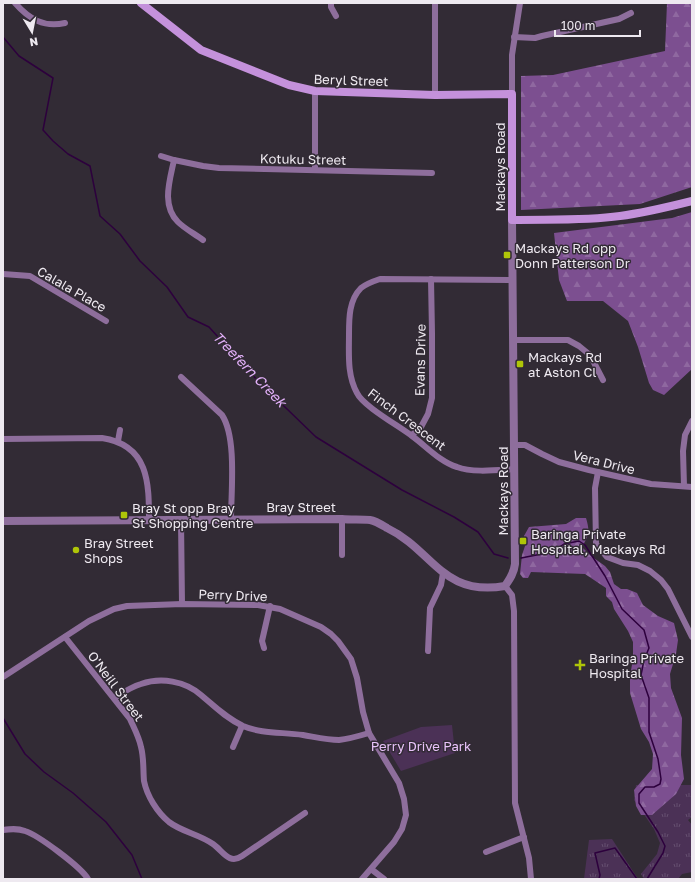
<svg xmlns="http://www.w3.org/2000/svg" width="695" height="882" viewBox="0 0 695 882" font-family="'Golos Text',sans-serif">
<defs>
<pattern id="grass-tufts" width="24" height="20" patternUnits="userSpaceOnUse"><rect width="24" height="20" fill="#4b3156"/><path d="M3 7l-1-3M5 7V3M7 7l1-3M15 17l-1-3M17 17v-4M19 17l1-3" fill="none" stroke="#654f6f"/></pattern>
<pattern id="forest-firs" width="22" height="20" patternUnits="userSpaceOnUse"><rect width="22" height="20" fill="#7c4f90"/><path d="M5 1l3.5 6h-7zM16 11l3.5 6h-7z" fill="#8f68a0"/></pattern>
</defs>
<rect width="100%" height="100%" fill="#322b35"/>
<g fill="url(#grass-tufts)">
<path d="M636 785H692V817L688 820 692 825V872L682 874 678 879H644L641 874 657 854 660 843 654 829 634 800Z"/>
<path d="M612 839 638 879H584L589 840Z"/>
</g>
<g fill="url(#forest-firs)">
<path d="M667 3H692V187L640 204 521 210V76L553 75 665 51Z"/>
<path d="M692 212V369L664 395 653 390 649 383 638 347 628 321 603 301H567L559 280 554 233 672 218Z"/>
<path d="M576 518H586C590 531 589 535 582 547L591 556 605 566 610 572 614 584 621 589H627L637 593 643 605 658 616 674 623 678 640 676 654 670 674 671 688 682 718 681 755 684 779 676 794 652 815H641L636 806 634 790 652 769 653 754 649 742 641 729 630 693V676L633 659V642L628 631 614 609 612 602 606 596V588L585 574 531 572 528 578H523L520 574 522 555 525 546 524 536 529 527 566 524Z"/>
</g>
<path fill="#4b3156" d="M452 725 455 753 401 771 383 741 421 727Z"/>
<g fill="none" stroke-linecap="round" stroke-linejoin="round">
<g stroke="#2d003d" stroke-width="1.5">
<path d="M3 37 19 56 53 78 43 130 53 141 68 154 90 166 100 216 120 234 140 261 167 287 188 317 209 327 257 380 316 437 402 490 454 517 478 532 494 554 508 558"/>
<path d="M521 558 552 552 564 544 579 541 585 545 605 576 622 609 644 630 649 648 644 660 641 675 649 698V732L658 759 661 779 660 784 654 787H645L639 794V803L658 832 665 846 663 853 647 879"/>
<path d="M3 718 25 754 44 772 73 793 106 822 132 855 142 879"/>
<path d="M599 879 600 875 595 853 615 848 637 879"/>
</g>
<g stroke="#8e6e9c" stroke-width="6">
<path d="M15 3C29 19 44 28 65 23"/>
<path d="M331 3V7L336 16"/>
<path d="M435 3V95"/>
<path d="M514 37 535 38 542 36 619 19 631 13"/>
<path d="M315 91V170"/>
<path d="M512 94V55L520 3"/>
<path d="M161 156 174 160"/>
<path d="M203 240C195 234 185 229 178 222 161 205 170 180 174 160L203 166 219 168 432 173"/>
<path d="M3 274 30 276 106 321"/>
<path d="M512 280 380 279C374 281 366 284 361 288 349 300 349 318 349 334 349 354 347 375 357 393 363 406 399 426 412 436 426 446 440 462 457 467 472 473 498 470 514 469"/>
<path d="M514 340H568L579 346 590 355 603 380"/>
<path d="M181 377 222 415C237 438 231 492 231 520"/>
<path d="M412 435 421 427 428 414 432 398V333L431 279"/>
<path d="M3 439 102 438C149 445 149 483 149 521"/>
<path d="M118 441 120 430"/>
<path d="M515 445H525L542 454 559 462 589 470 651 484 692 487"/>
<path d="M598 472 595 488 596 544 607 557 623 563 638 565 650 571 661 580 668 589 692 637"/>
<path d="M684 486 683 451 685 435 692 421"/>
<path d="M181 520 182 604"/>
<path d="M342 555V519"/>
<path d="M505 586 512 595 514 611 515 803 529 858 531 879"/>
<path d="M65 637 130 719C134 728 139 737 141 747 144 758 143 770 144 781 147 796 157 812 169 822 182 832 199 834 213 844 223 851 229 865 242 856L305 813"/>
<path d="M264 648 262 641 270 606"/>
<path d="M428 651 430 608 441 585 443 573"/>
<path d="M3 677 89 621 114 609 127 606 182 604 258 605 280 609 321 627 331 634 338 641 351 659 357 678 363 712 369 733 399 783 404 799 406 815 402 829 394 842 362 879"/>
<path d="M114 698C122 693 131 687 141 684 161 677 185 681 201 695 214 706 226 718 243 726 262 734 282 732 303 735 315 737 327 740 339 740 349 739 359 736 369 733"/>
<path d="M233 747 242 726"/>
<path d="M3 830C10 829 17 828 25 831 38 835 81 867 88 879"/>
<path d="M486 852 524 837"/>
<path d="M371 869 384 879"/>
</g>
<path stroke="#8e6e9c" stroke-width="8" d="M3 521 342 519C351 520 361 519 370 520 376 521 382 525 387 528 433 550 442 597 505 586 510 579 514 573 515 564L512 220"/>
<path stroke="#c491db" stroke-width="8" d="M141 3 201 50 289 85 315 91 435 95 512 94V220C548 219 584 221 620 216 644 213 668 207 692 201"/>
</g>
<g fill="#afc508" stroke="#322b35" stroke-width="1.5">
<rect x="503" y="251" width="8" height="8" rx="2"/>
<rect x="516" y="360" width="8" height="8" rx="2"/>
<rect x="120" y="511" width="8" height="8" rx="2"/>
<rect x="519" y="537" width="8" height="8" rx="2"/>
<circle cx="76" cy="550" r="4"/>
<path d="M578 659h4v4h4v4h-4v4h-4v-4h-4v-4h4z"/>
</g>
<g text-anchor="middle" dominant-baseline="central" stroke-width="3" stroke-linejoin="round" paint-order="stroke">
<g font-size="13" fill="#eee9f0" stroke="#322b35">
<text transform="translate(351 80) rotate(2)">Beryl Street</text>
<text transform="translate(303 159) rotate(1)">Kotuku Street</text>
<text transform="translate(500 167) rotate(-90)">Mackays Road</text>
<text transform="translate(72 289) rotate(30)">Calala Place</text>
<text transform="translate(420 360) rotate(-89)">Evans Drive</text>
<text transform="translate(407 419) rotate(37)">Finch Crescent</text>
<text transform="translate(604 462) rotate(14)">Vera Drive</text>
<text transform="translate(503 491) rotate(-90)">Mackays Road</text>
<text x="301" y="507">Bray Street</text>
<text transform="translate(233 595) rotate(2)">Perry Drive</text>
<text transform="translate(116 686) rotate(53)">O'Neill Street</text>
</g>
<g font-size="13" fill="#eee9f0" stroke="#322b35" text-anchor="start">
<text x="515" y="248">Mackays Rd opp<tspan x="515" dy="15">Donn Patterson Dr</tspan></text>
<text x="528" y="357">Mackays Rd<tspan x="528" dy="15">at Aston Cl</tspan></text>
<text x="132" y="508">Bray St opp Bray<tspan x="132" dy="15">St Shopping Centre</tspan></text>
<text x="531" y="534">Baringa Private<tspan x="531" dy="15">Hospital, Mackays Rd</tspan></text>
<text x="84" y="543">Bray Street<tspan x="84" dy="15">Shops</tspan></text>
<text x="589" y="658">Baringa Private<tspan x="589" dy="15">Hospital</tspan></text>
</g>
<g font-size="13" fill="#e8c2f9" stroke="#322b35">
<text x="421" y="746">Perry Drive Park</text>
</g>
<g font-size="14" font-style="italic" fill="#e2b0f9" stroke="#322b35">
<text transform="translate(250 369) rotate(46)">Treefern Creek</text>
</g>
</g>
<rect width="695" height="882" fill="none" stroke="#eee9f0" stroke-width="8"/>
<g transform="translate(32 32) rotate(170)" stroke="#322b35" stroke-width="3" paint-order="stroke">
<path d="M0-3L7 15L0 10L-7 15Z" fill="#eee9f0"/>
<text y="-6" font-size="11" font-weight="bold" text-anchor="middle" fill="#eee9f0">N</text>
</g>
<path d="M555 30v6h85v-6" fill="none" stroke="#eee9f0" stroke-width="2"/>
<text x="561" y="30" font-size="12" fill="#eee9f0" stroke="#322b35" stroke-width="3" paint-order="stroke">100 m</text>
</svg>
